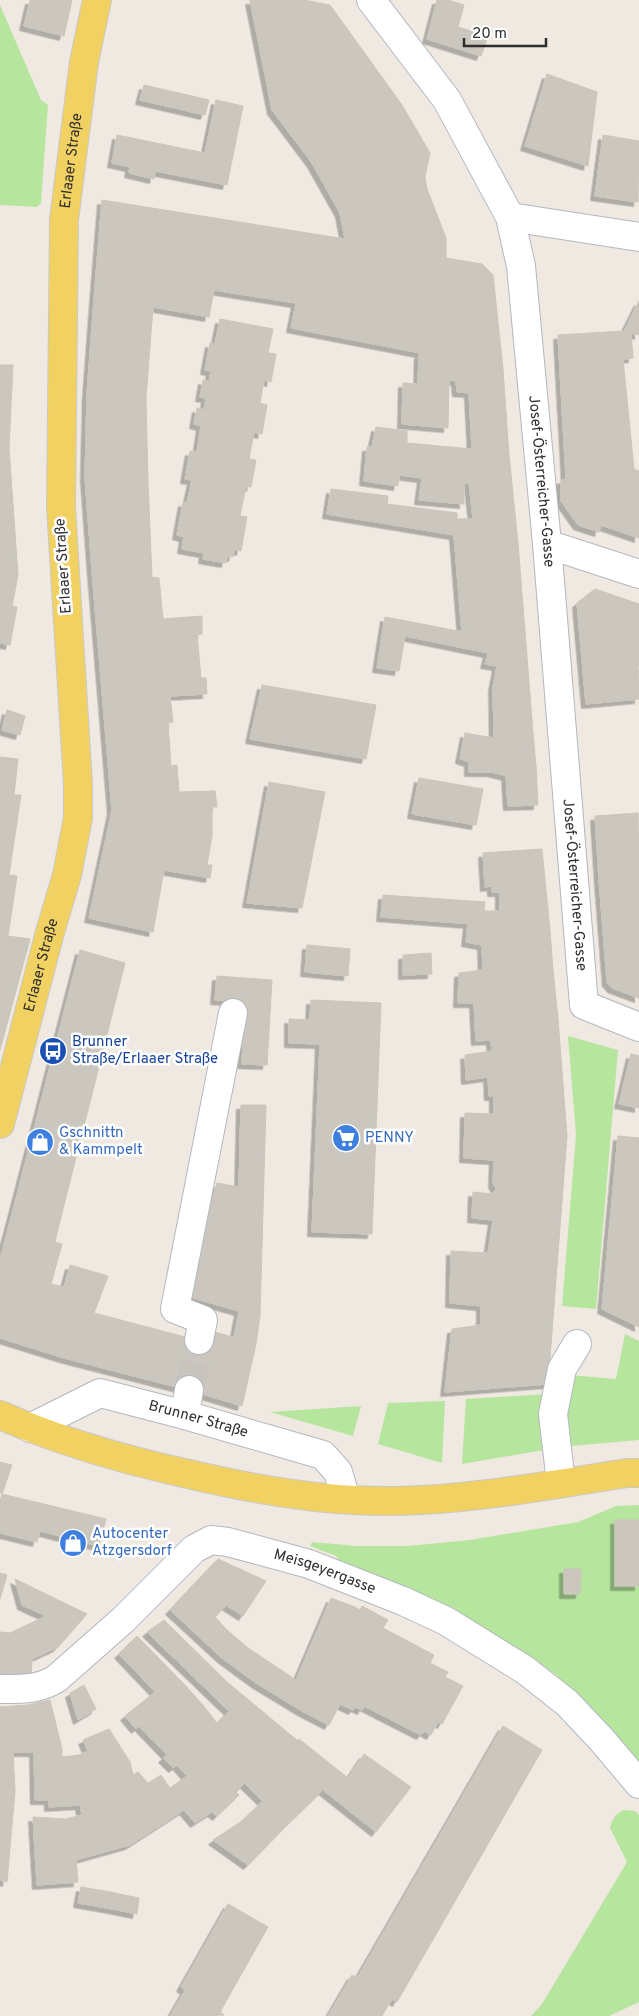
<svg xmlns="http://www.w3.org/2000/svg" width="639" height="2016" viewBox="0 0 639 2016" font-family="Overpass,sans-serif">
<defs>
<filter id="shadow"><feDropShadow dx="-4.5" dy="4.5" stdDeviation="0" flood-color="#0004"/></filter>
</defs>
<rect width="100%" height="100%" fill="#efe9e1"/>
<g fill="#b6e59e">
<path d="M0 5 41 100 48 105 41 203 37 207 0 205Z"/>
<path d="M568 1036 618 1050 596 1309 562 1306 576 1135Z"/>
<path d="M625 1334 639 1341V1440L571 1446 561 1431 569 1375 616 1379Z"/>
<path d="M548 1394 544 1450 462 1464 466 1399Z"/>
<path d="M445 1401 442 1463 378 1444 388 1403Z"/>
<path d="M361 1406 353 1436 270 1412Z"/>
<path d="M639 1505V1520L615 1586H639V1763L597 1714 555 1674 524 1653 459 1614 342 1564 336 1556 310 1546 312 1542 356 1546H409L470 1540 578 1522 616 1506Z"/>
<path d="M624 1810 635 1811 639 1815V2002L609 2016H531L542 2004 627 1862 610 1828C612 1819 615 1814 624 1810Z"/>
</g>
<g fill="#cbc7bf" stroke="#cbc5ba" filter="url(#shadow)">
<path d="M30 0H72L64 36 24 26Z"/>
<path d="M250 0H304L330 5 402 105 312 163 272 110Z"/>
<path d="M437 0H448L464 5 458 27 488 36 481 56 427 39Z"/>
<path d="M547 74 597 92 588 166 525 146Z"/>
<path d="M144 85 209 100 205 115 140 100Z"/>
<path d="M216 100 243 106 227 185 155 171 154 179 129 173 130 167 112 163 117 135 205 153Z"/>
<path d="M402 105 430 153 425 177 427 189 446 238V258L482 264 493 275 503 369 291 328 296 303 214 290 209 317 153 307 94 300 102 200 345 239 340 213 312 163Z"/>
<path d="M603 135 639 141 638 202 595 196Z"/>
<path d="M94 300 153 307 146 398 87 394Z"/>
<path d="M639 301V335L624 331Z"/>
<path d="M220 319 273 329 268 353 276 354 271 382 264 380 260 403 267 405 262 434 254 432 249 459 256 460 251 487 246 486 240 516 247 517 241 551 234 549 233 557 227 556 226 563 203 559 204 553 182 549 184 537 177 535 183 502 187 503 192 480 185 479 190 451 197 452 201 426 194 424 197 408 204 410 206 398 200 397 203 380 209 381 211 371 205 370 210 343 215 344Z"/>
<path d="M624 331 631 332 633 358 623 359 634 469 639 471V538L601 525 599 532 578 525 561 501V480L566 479 558 335Z"/>
<path d="M419 354 503 369 509 455 472 449 469 393 457 392 456 381 449 380 448 428 402 424 403 383 418 384Z"/>
<path d="M0 365H13L9 448 18 575H0Z"/>
<path d="M87 394 146 398 148 482 85 477Z"/>
<path d="M376 427 407 431V443L472 449 509 455 518 543 454 535 327 514 331 489 388 496 387 504 457 513V519H473L469 483H464V504L419 500 422 478 399 475 398 486 364 481 367 447H372Z"/>
<path d="M85 477 148 482 152 577 92 571Z"/>
<path d="M454 535 518 543 526 644 462 633Z"/>
<path d="M92 571 159 578 163 619 202 616V634L197 635 201 678H206L207 694 170 696 173 722 168 723 171 766 177 765 179 792 215 791 217 807H212V836L207 865H212L210 878 164 870 153 932 89 918 112 810Z"/>
<path d="M0 575H18L12 606 17 607 10 645 0 643Z"/>
<path d="M595 589 639 604V665H638L639 699 586 704 577 603Z"/>
<path d="M385 617 526 644 530 695 493 687 497 666 485 664 488 653 405 636 399 671 377 668Z"/>
<path d="M262 685 376 705 366 759 250 739Z"/>
<path d="M493 687 530 695 534 745 494 738Z"/>
<path d="M7 710 25 716 20 735 2 730Z"/>
<path d="M465 733 534 745 536 766H516L512 777 491 772H469V762L460 759Z"/>
<path d="M0 757 18 759 14 795H21L9 875 17 876 8 936 0 935Z"/>
<path d="M516 766H536L538 805 508 806 506 775 512 777Z"/>
<path d="M419 778 483 789 476 825 412 814Z"/>
<path d="M269 782 325 792 302 908 247 903Z"/>
<path d="M638 813 639 876 599 879 595 816Z"/>
<path d="M542 849 550 930 381 917 383 895 485 902 484 911H500V892H492V886L485 887 483 853Z"/>
<path d="M639 876V998L612 988 607 982 599 879Z"/>
<path d="M468 924 550 930 553 970H483L482 945 466 942Z"/>
<path d="M0 935 30 939 0 1050Z"/>
<path d="M307 945 350 949 348 976 305 972Z"/>
<path d="M80 950 125 963 58 1229 12 1214Z"/>
<path d="M431 953 432 974 403 975V955Z"/>
<path d="M483 970H553L558 1019 489 1024 491 1040 476 1041 474 1003H458L459 973Z"/>
<path d="M217 976 272 980 267 1065 242 1064 245 1002 215 1000Z"/>
<path d="M311 1000 381 1003 372 1234 312 1232 320 1044 289 1043V1019L310 1020Z"/>
<path d="M558 1019 567 1136 548 1384 445 1392 452 1329 481 1325V1306L450 1303 451 1251 488 1253 493 1220 472 1218 473 1192 492 1194 496 1189 493 1183 494 1160 464 1158 465 1113 494 1114V1096H489L488 1077 466 1080 465 1055 492 1051 489 1024Z"/>
<path d="M631 1054 639 1056V1108L619 1104Z"/>
<path d="M241 1105H266L260 1316 256 1344 234 1338 239 1311 186 1296 217 1183 239 1187Z"/>
<path d="M618 1136 639 1138V1327L602 1309Z"/>
<path d="M12 1214 58 1229 55 1242 62 1244 51 1284 64 1287 70 1265 108 1276 94 1313 64 1358 0 1338V1259Z"/>
<path d="M94 1313 208 1343 196 1392 64 1358Z"/>
<path d="M212 1331 256 1344 242 1406 196 1392Z"/>
<path d="M0 1462 12 1465 2 1494 0 1492Z"/>
<path d="M2 1494 106 1519 99 1546 40 1531 37 1542 0 1533V1501Z"/>
<rect x="615" y="1520" width="24" height="66"/>
<path d="M218 1559 266 1581 243 1616 226 1605 215 1617 227 1630 248 1648 296 1680 331 1598 355 1607 302 1711 256 1683 222 1658 170 1610Z"/>
<path d="M564 1569H581L580 1594H564Z"/>
<path d="M0 1573 7 1575 0 1599Z"/>
<path d="M15 1579 87 1614 58 1647 32 1659 31 1677 0 1676V1632L10 1633 46 1616 22 1605Z"/>
<path d="M362 1606 388 1620 383 1628 434 1655 430 1663 448 1672 445 1677 463 1686 442 1724 438 1722 431 1735 424 1731 421 1735 364 1706 362 1710 355 1707 353 1710 340 1704 329 1725 302 1711 355 1607 360 1610Z"/>
<path d="M164 1620 227 1682 298 1741 299 1739 348 1778 364 1754 411 1787 376 1832 289 1763 229 1711 147 1632Z"/>
<path d="M137 1636 182 1682 163 1700 119 1654Z"/>
<path d="M182 1682 202 1704 184 1721 163 1700Z"/>
<path d="M84 1685 96 1709 78 1720 70 1693Z"/>
<path d="M155 1692 244 1784 236 1792 239 1795 217 1816 212 1812 195 1823 184 1810 130 1845 76 1860 78 1882 37 1885 33 1817 66 1819 82 1815 80 1805 49 1807V1800H35L34 1752 28 1705 50 1700 62 1749V1757L79 1755 88 1751 83 1740 109 1729 130 1762 133 1775 138 1772 148 1783 161 1775 170 1788 187 1776 177 1765 173 1768 163 1758 167 1755 139 1726 136 1729 125 1716Z"/>
<path d="M202 1704 223 1731 208 1746 184 1721Z"/>
<path d="M28 1705 34 1752H13L15 1791 7 1882 0 1880V1707Z"/>
<path d="M229 1711 289 1763 279 1772 262 1753 251 1764 221 1733 223 1731 217 1723Z"/>
<path d="M503 1726 542 1750 397 2002 392 1999 382 2016H328L352 1975 357 1978Z"/>
<path d="M221 1733 251 1764 238 1777 208 1746Z"/>
<path d="M262 1753 279 1772 289 1763 323 1790 287 1825 238 1777Z"/>
<path d="M262 1802 287 1825 248 1865 213 1840 242 1821Z"/>
<path d="M81 1887 110 1892 107 1908 78 1903Z"/>
<path d="M110 1892 139 1898 137 1914 107 1908Z"/>
<path d="M228 1904 268 1927 220 2012 224 2015 170 2016 185 1990 181 1987Z"/>
</g>
<g fill="none" stroke-linecap="round" stroke-linejoin="round">
<path stroke="#c8c4bd" stroke-width="28" stroke-dasharray="28 14" stroke-linecap="butt" d="M189 1390 199 1340"/>
<g stroke="#b4b7c1" stroke-width="30">
<g id="minor">
<path id="s1" d="M371 0 447 100 510 217 521 266 547 544 584 1005 639 1027"/>
<path d="M510 217 639 237"/>
<path d="M547 544 639 574"/>
<path d="M199 1340 203 1320 175 1309 233 1013"/>
<path d="M185 1415 189 1390"/>
<path id="s2" d="M30 1428 100 1393 185 1415 323 1455 338 1472 346 1499"/>
<path d="M561 1483 553 1414 562 1369 577 1344"/>
<path id="s3" d="M0 1689C21 1689 37 1690 56 1679L123 1620 194 1549 211 1540 228 1542 309 1564 403 1601 446 1621 525 1670 567 1703 601 1739 639 1784"/>
</g>
</g>
<g stroke="#c9c9c9" stroke-width="30">
<g id="major">
<path id="s4" d="M0 1124 50 932 67 875 78 818V785L61 507 64 220 84 62 97 0"/>
<path d="M0 1415C59 1441 121 1459 184 1473 252 1489 323 1502 394 1501 472 1500 550 1485 627 1473H639"/>
</g>
</g>
<use href="#minor" stroke="#fff" stroke-width="28"/>
<use href="#major" stroke="#f2d163" stroke-width="28"/>
</g>
<defs>
<g id="bus-disc" transform="scale(1.4375)"><circle r="9.5" fill="#1a4fb4" stroke="#fff"/><path d="M-5-6H5V4H4V6H2V4H-2V6H-4V4H-5ZM-3.5-4V0h7V-4ZM-3.5 1.2v1.5H-2V1.2ZM2 1.2v1.5H3.5V1.2Z" fill="#fff"/></g>
<g id="supermarket-disc" transform="scale(1.4375)"><circle r="9.5" fill="#3f7fe0" stroke="#fff"/><path d="M-6-5.5h2.5l.6 2H6L4.5 2H-2.5L-4.4-4H-6ZM-1.5 3.2a1.3 1.3 0 1 0 .1 0ZM3 3.2a1.3 1.3 0 1 0 .1 0Z" fill="#fff"/></g>
<g id="shop-disc" transform="scale(1.4375)"><circle r="9.5" fill="#3f7fe0" stroke="#fff"/><path d="M-5-2.5h2.3a2.7 3.5 0 0 1 5.4 0H5L5.5 6h-11ZM-1.5-2.5h3a1.5 2.3 0 0 0-3 0Z" fill="#fff"/></g>
</defs>
<g fill-rule="evenodd">
<use href="#bus-disc" x="53" y="1051"/>
<use href="#supermarket-disc" x="346" y="1138"/>
<use href="#shop-disc" x="40" y="1142"/>
<use href="#shop-disc" x="73" y="1543"/>
</g>
<g text-anchor="middle" dominant-baseline="central" stroke-width="5" stroke-linejoin="round" paint-order="stroke">
<g font-size="15" fill="#2e2e2e" stroke="#fff">
<text stroke="none"><textPath href="#s4" startOffset="974">Erlaaer Straße</textPath></text>
<text stroke="none"><textPath href="#s1" startOffset="525">Josef-Österreicher-Gasse</textPath></text>
<text transform="translate(64 566) rotate(-94)">Erlaaer Straße</text>
<text stroke="none"><textPath href="#s1" startOffset="930">Josef-Österreicher-Gasse</textPath></text>
<text stroke="none"><textPath href="#s4" startOffset="164">Erlaaer Straße</textPath></text>
<text stroke="none"><textPath href="#s2" startOffset="180">Brunner Straße</textPath></text>
<text stroke="none"><textPath href="#s3" startOffset="385">Meisgeyergasse</textPath></text>
</g>
<g font-size="15" fill="#164399" stroke="#fff" text-anchor="start">
<text x="72" y="1042">Brunner<tspan x="72" dy="17">Straße/Erlaaer Straße</tspan></text>
</g>
<g font-size="15" fill="#366cbe" stroke="#fff" text-anchor="start">
<text x="59" y="1133">Gschnittn<tspan x="59" dy="17">&amp; Kammpelt</tspan></text>
<text x="365" y="1138">PENNY</text>
<text x="92" y="1534">Autocenter<tspan x="92" dy="17">Atzgersdorf</tspan></text>
</g>
</g>
<path d="M464 38v8h82v-8" fill="none" stroke="#2e2e2e" stroke-width="2.5"/>
<text x="472" y="38" font-size="15" fill="#2e2e2e" stroke="#ffffff" stroke-width="4" paint-order="stroke">20 m</text>
</svg>
